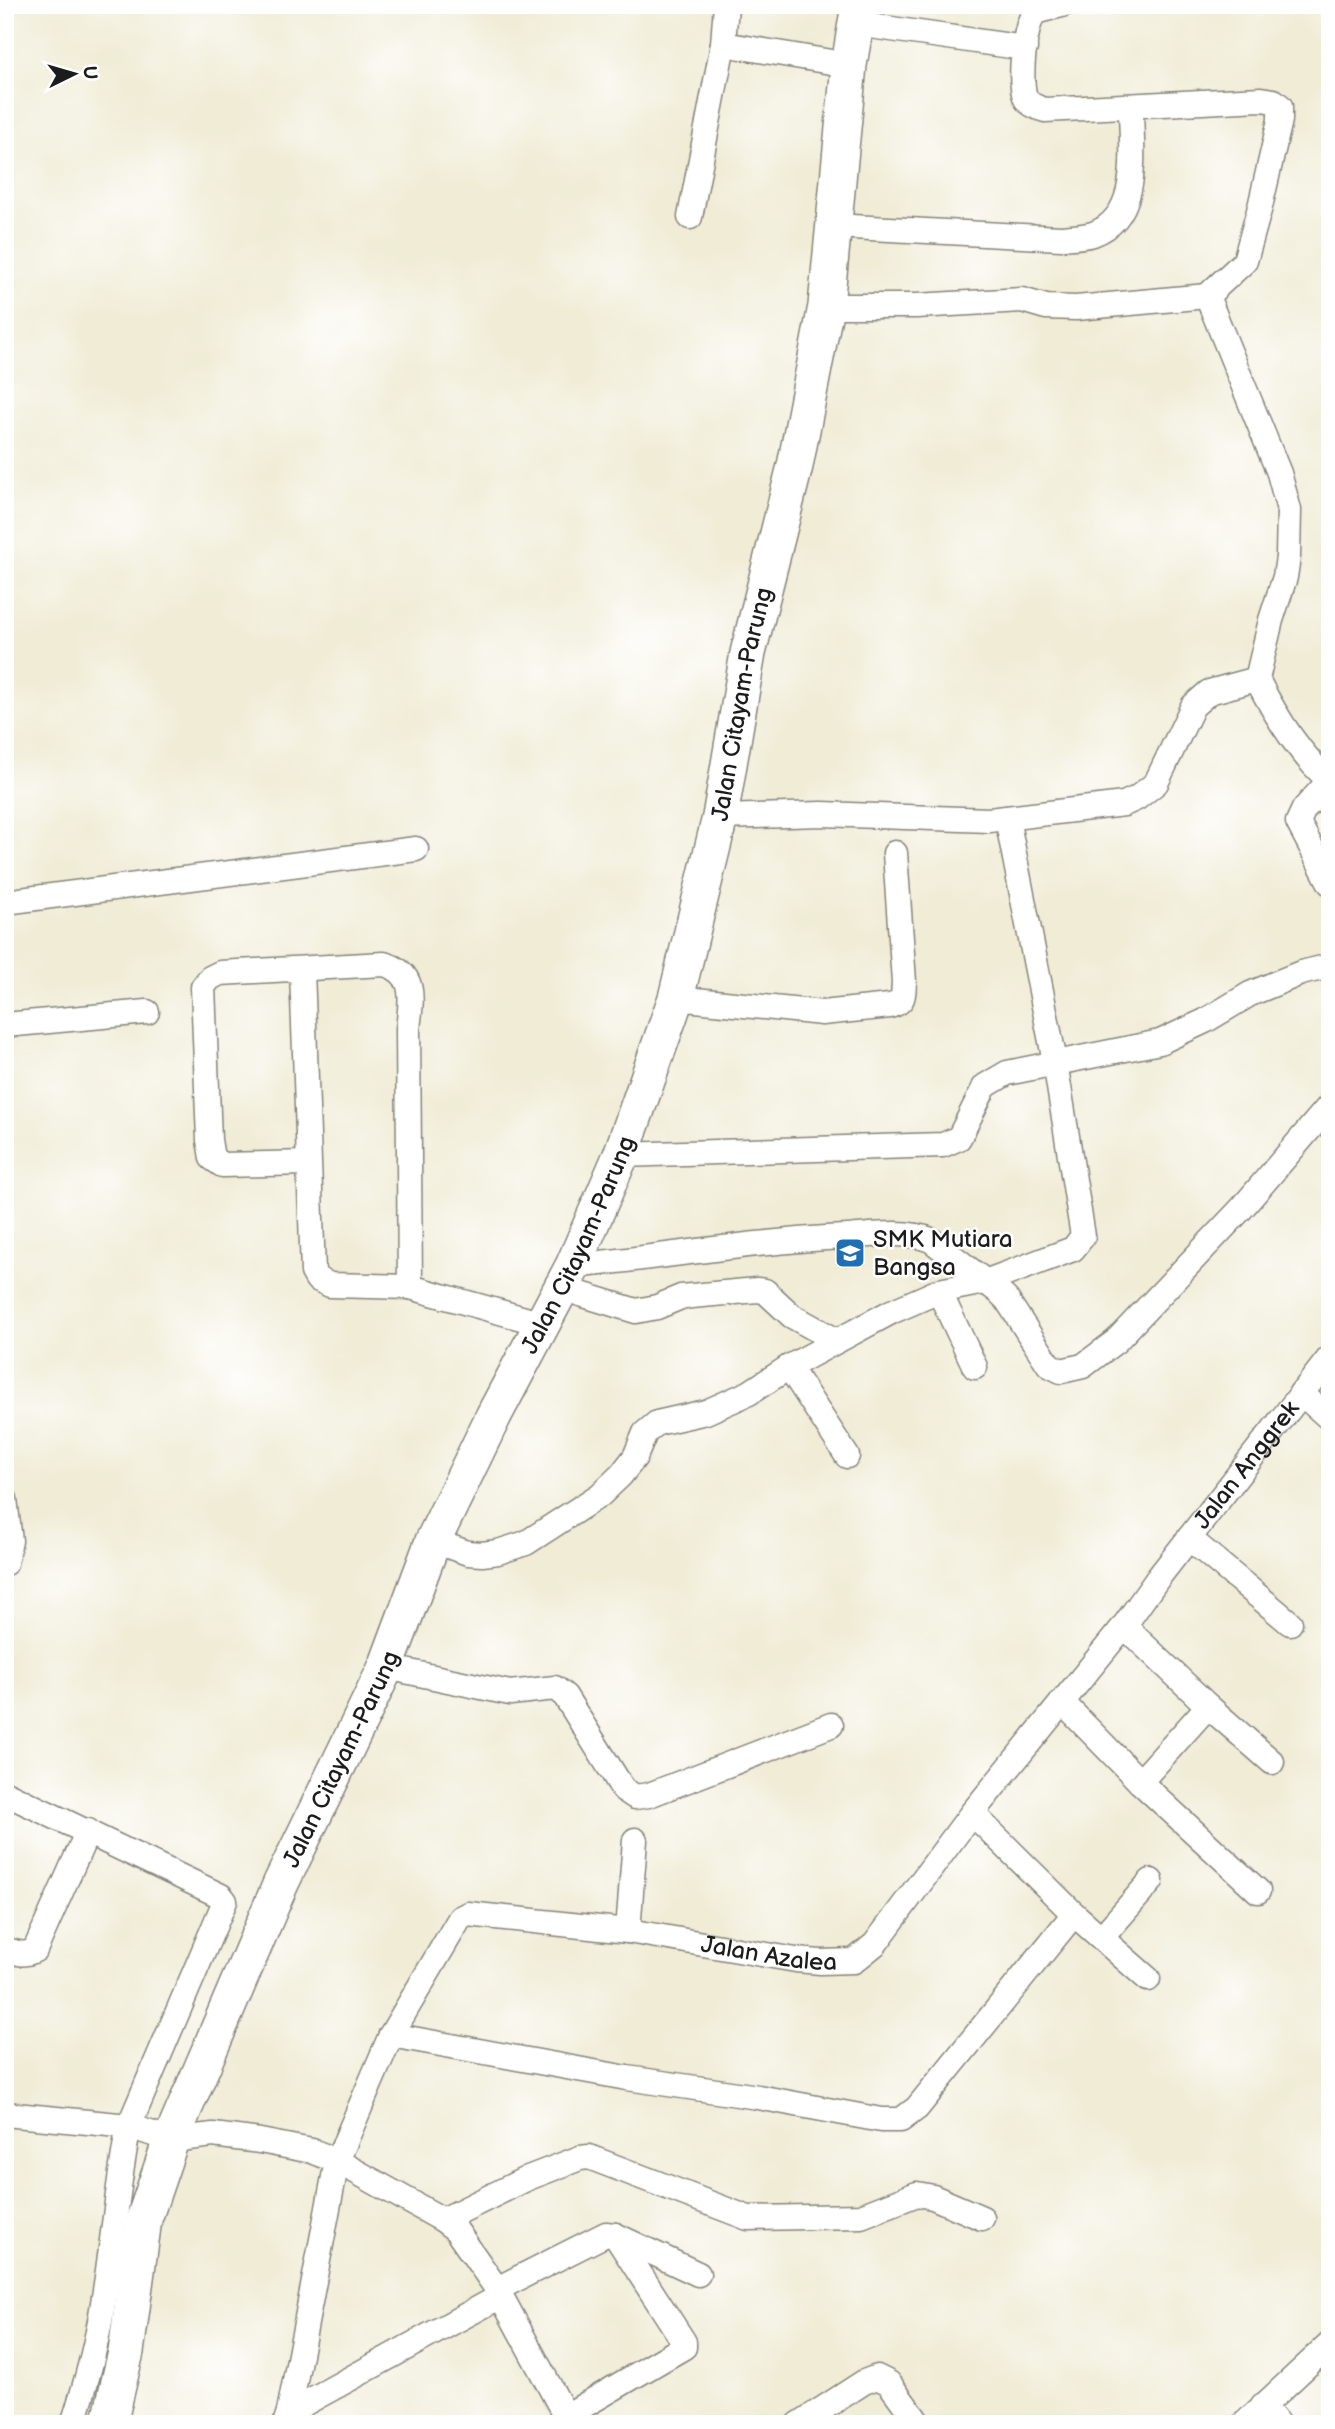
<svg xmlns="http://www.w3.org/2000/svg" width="1335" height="2429" viewBox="0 0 1335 2429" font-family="'Balsamiq Sans',sans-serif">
<rect width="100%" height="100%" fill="#fff"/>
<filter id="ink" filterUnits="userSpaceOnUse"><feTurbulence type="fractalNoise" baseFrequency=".0143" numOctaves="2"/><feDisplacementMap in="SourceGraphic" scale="14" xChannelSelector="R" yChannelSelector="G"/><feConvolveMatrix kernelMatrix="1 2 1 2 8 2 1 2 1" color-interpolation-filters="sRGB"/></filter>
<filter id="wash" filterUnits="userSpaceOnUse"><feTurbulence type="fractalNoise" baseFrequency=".00686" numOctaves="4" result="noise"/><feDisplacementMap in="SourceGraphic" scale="28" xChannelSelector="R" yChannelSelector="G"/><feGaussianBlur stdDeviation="1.57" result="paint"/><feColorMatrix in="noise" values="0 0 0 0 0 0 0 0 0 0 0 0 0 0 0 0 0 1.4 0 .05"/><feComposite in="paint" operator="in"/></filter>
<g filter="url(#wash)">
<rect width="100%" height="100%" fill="#f0ecd6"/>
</g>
<g filter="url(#ink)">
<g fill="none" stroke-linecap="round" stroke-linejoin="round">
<g stroke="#868479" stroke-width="27">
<g id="minor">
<path d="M856 24 1025 48"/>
<path d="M723 44 849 65"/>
<path d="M690 217 723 44 726 5"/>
<path d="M833 226 1061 238C1071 237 1083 237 1093 234 1143 216 1131 149 1131 107"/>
<path d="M826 306H916L1022 300 1046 307 1076 308 1207 296 1245 261 1260 207 1280 120V106L1274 101 1261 99 1045 110C1038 108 1030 105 1026 99 1018 84 1024 25 1035 12L1062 5"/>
<path d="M1257 679C1275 715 1299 754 1330 781"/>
<path d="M1329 781 1304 809 1298 822 1330 883"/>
<path d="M720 817 822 814 989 820 1124 804 1137 798 1156 783 1193 706 1209 692 1257 679 1271 620 1285 577 1288 557 1289 510 1279 473 1207 296"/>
<path d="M5 902 416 849"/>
<path d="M302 970 313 1272 317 1279 330 1285 410 1287"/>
<path d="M676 998 822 1013 890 1006C905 1002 903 996 904 982L895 853"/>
<path d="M5 1025 147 1012"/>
<path d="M621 1155 943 1145 959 1138 985 1086 1007 1073 1160 1042 1205 1021 1250 994 1301 973 1330 966"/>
<path d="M308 1163 222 1165 212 1158 209 1140 203 987 210 978 220 973 384 964C418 973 411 1001 408 1029L410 1287 543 1324"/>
<path d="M573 1266C664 1257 754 1241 846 1237 874 1235 905 1230 931 1240L999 1292 1007 1300 1049 1365 1061 1371 1083 1366 1116 1341 1242 1208 1330 1105"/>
<path d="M561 1288 636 1311 657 1307 681 1297 757 1290 765 1291 792 1316 837 1341"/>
<path d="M939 1291 985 1282 1073 1249 1083 1236 1055 1062 1007 818"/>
<path d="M789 1367 847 1456"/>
<path d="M1301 1393 1330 1419"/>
<path d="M5 1499 10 1541 5 1563"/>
<path d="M1189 1538 1290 1623"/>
<path d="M433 1541 468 1553 482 1554 498 1552 526 1543 600 1495 621 1475 635 1457 645 1433 657 1423 706 1412 749 1393 789 1367 837 1341 891 1312 939 1291 975 1367"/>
<path d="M1124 1626 1208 1706 1272 1762"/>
<path d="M386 1667 510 1693 555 1688 565 1696 623 1789 635 1797 649 1795 831 1725"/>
<path d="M1062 1702 1140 1782 1258 1891"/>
<path d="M1140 1782 1208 1706"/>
<path d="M5 1793 221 1896 225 1901 129 2126C117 2185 113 2244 103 2303 97 2344 86 2384 73 2424"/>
<path d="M972 1813 1074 1914 1148 1979"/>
<path d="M628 1931 635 1840"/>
<path d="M1102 1937 1151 1881"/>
<path d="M5 1949C16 1953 25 1956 35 1950L88 1831"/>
<path d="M391 2035 627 2078 758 2097 881 2120H901L917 2108 1074 1914"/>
<path d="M5 2114 129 2126 171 2140 213 2135 260 2141 312 2151 337 2161 443 2220 456 2230 497 2289 570 2424"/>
<path d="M443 2220 528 2178 580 2158 589 2157 748 2218 861 2216 917 2194 933 2197 982 2218"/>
<path d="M497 2289 606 2234 615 2235"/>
<path d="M1263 2405 1278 2424"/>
<path d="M289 2412 501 2296"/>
<path d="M566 2416 684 2347V2342L615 2235 698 2274"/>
<path id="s1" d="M285 2424 289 2412 337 2161 391 2035 460 1918 468 1914 628 1931 796 1960 821 1962 854 1961 875 1944 972 1813 1124 1626 1158 1578 1330 1357"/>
<path d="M799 2424 864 2382 877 2377 889 2383 919 2424"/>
<path d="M1244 2424 1330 2344"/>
</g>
</g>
<g stroke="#868479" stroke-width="38">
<g id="secondary">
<path id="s2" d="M109 2424 126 2352 144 2219 171 2140 281 1883 386 1667 433 1541 494 1415 573 1266 621 1155 676 998 720 817 748 653 795 466 826 306 849 65 859 5"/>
</g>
</g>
<use href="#minor" stroke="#fff" stroke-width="24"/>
<use href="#secondary" stroke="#fff" stroke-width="35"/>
</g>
</g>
<defs>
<g id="school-square" transform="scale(1.575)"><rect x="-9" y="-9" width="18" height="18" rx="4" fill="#1f6fb2" stroke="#fff"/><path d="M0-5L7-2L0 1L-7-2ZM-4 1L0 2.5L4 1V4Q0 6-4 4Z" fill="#fff"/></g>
</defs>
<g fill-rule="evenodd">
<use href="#school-square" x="850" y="1253"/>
</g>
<g text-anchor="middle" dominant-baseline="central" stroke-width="5" stroke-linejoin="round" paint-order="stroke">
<g font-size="24" fill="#1c1c1c" stroke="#fff">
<text stroke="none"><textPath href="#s2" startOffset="1843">Jalan Citayam-Parung</textPath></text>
<text stroke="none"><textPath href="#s2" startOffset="1276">Jalan Citayam-Parung</textPath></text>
<text stroke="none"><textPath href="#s1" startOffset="1573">Jalan Anggrek</textPath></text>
<text stroke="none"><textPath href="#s2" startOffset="709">Jalan Citayam-Parung</textPath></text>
<text stroke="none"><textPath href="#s1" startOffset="854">Jalan Azalea</textPath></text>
</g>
<g font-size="24" fill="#1c1c1c" stroke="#fff" text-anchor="start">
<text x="873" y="1239">SMK Mutiara<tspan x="873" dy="28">Bangsa</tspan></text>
</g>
</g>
<rect width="1335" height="2429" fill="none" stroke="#fff" stroke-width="28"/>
<g transform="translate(74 74) rotate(85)" stroke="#ffffff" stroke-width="5" paint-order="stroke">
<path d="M0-5L12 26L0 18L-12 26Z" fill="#1c1c1c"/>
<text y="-10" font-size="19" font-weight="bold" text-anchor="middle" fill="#1c1c1c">U</text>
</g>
</svg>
